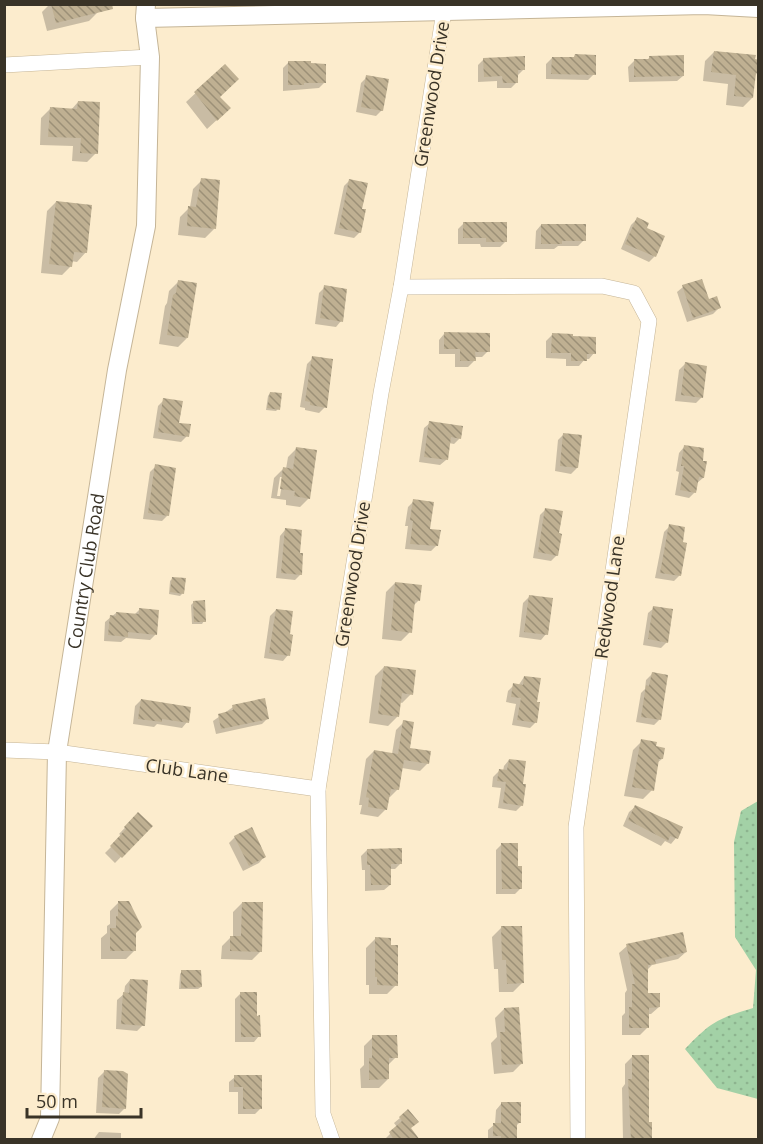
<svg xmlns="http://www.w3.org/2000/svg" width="763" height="1144" viewBox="0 0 763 1144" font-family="'Open Sans',sans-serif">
<defs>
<pattern id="park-dots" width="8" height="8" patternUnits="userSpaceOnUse" patternTransform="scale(1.5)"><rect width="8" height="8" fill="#a3d1a6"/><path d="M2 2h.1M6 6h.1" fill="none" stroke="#8db48f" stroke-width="1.8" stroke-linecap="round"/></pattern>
<pattern id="building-back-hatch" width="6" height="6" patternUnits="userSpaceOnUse" patternTransform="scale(1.5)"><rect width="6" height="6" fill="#bfb092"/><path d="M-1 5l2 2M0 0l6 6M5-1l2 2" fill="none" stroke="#9c9077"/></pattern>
</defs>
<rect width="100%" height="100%" fill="#fceccd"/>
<path fill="url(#park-dots)" d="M758 801V1099L717 1088 685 1049C712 1021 717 1019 753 1008L756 970 735 937 734 842 741 811Z"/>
<g fill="#0003" fill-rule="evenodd">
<path d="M50 4H96L98 12 89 21 47 31 42 12Z"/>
<path d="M714 52 758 72 754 77 752 98 743 107 726 105 728 84 703 81 705 61Z"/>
<path d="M575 56 594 74 588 80 546 79V64L552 58 572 59Z"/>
<path d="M649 58 683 76 677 81 629 82 628 67 634 61H646Z"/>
<path d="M484 59 524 69 518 75 517 82 511 88H497V81L478 82V65Z"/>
<path d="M289 62 310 65 325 82 319 88 283 91V68Z"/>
<path d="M225 66 219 97 220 117 207 129 186 102Z"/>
<path d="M367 77 382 110 376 116 356 112 361 83Z"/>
<path d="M78 102 96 153 87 162 72 161 73 146 40 145 41 118 50 109 71 110Z"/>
<path d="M202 180 214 229 205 238 178 235 180 217 190 207 193 189Z"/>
<path d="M350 180 361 210 360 232 354 238 334 234 344 186Z"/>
<path d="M56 202 86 252 77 262 71 261V266L62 275 41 273 47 211Z"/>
<path d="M637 219 645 228 655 256 649 262 621 249 631 225Z"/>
<path d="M464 223 506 241 500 247H481L480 244H458V229Z"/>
<path d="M541 225 584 240 578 246H558L554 249H535L536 231Z"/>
<path d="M178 282 187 338 178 347 159 344 165 306 167 303 169 291Z"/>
<path d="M325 287 341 321 336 327 315 324 319 293Z"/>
<path d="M683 287 708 301 719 308 713 314 687 322 677 292Z"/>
<path d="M444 334 488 351 482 357H474V361L468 367H455V354H439V340Z"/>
<path d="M552 335 594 353 589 359H585L579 366H566V359L546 358V341Z"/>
<path d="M313 358 325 407 319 413 305 410V408L300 407 307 364Z"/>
<path d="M685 364 702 397 696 403 675 401 679 370Z"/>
<path d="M270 393 278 409 276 411 266 410 268 396Z"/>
<path d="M164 400 187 436 181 442 153 438 158 406Z"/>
<path d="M430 423 460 438 454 444 449 443 446 460 440 465 419 462 424 428Z"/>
<path d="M564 434 577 468 571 474 555 471 558 440Z"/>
<path d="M684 447 703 478 697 483 695 492 689 498 675 495 679 472 676 471 679 453Z"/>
<path d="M297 448 309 498 300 507 286 505V500L271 498 274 478 283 469H286L288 457ZM280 477H283L280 496H277Z"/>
<path d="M156 466 168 515 162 521 143 519 150 472Z"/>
<path d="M414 501 437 545 431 551 405 549 408 526H405L408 507Z"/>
<path d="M546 509 557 534V555L551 561 533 558 540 515Z"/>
<path d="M670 526 680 575 674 581 655 578 664 532Z"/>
<path d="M285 530 299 554 301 574 295 580 276 578 280 536Z"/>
<path d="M173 578 183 593 180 596 169 594 170 581Z"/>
<path d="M395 583 419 600 413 606 410 632 401 641 382 639 386 592Z"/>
<path d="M529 597 546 634 541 640 519 637 523 603Z"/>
<path d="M194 602 204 621 202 624H192L191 605Z"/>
<path d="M654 608 667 642 661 648 643 645 648 613Z"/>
<path d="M139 610 156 634 150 640 126 638 121 642 104 641 105 622 111 617 116 613 134 615Z"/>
<path d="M276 610 288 655 283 661 264 658 270 616Z"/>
<path d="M384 667 411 694 402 703 399 702 397 717 388 726 369 723 375 676Z"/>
<path d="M652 674 660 719 654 725 636 722 641 693 645 689 646 680Z"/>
<path d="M524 677 536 703V722L530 728 512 725 516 704 506 702 508 691 514 685 518 686Z"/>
<path d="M141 700 187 722 182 728 157 724 154 727 133 724 135 706Z"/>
<path d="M233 707 268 718 262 724 216 734 213 721Z"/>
<path d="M404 722 409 750 428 763 420 771 402 768 398 789 390 797H388L386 809 378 817 360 814 362 805H359L366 759 374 751 392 754 396 730Z"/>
<path d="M642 741 654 747 662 759 657 763 652 790 643 799 624 796 633 750Z"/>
<path d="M509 760 521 785 522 805 516 811 498 808 501 788 492 787 493 777 499 771H503L504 766Z"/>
<path d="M635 807 676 838 671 844 665 841 661 846 623 826 629 812Z"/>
<path d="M138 814 151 826 115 863 105 853 122 836 119 834Z"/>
<path d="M235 837 264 857 259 863 243 871 229 843Z"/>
<path d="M502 844 517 867 521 888 515 894H496V850Z"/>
<path d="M367 850 401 863 395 869H390V885L384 890 365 891V870H362L361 856Z"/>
<path d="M119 902 135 932V950L126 959H101V938L107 933V926L110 924V911Z"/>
<path d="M242 903 261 951 252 960 221 959 222 946 231 937H233V912Z"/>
<path d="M501 928 522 983 513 992H499L498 969H494L492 937Z"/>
<path d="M375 939 396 985 387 994H369V985H366V948Z"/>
<path d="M627 946 686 952 678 959 652 965 646 971 647 995 659 1007 651 1014H648V1027L640 1035H622V1016L625 1013V993L627 990 619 953Z"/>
<path d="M182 971 201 987 198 989H179L180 974Z"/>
<path d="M130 980 143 1025 137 1031 116 1029 117 1000 124 994 125 986Z"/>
<path d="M240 994 256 1017 259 1036 254 1042H235V999Z"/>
<path d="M504 1009 522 1063 513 1072 494 1074 491 1043 497 1037 495 1018Z"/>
<path d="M373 1037 396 1057 387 1066 388 1079 379 1088H361L360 1069 364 1065V1046Z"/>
<path d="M632 1057 648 1123 651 1140H623L622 1088 625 1084V1064Z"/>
<path d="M104 1072 125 1108 119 1114 96 1113 98 1078Z"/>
<path d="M235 1077 261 1108 255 1114H238V1092H229V1082Z"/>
<path d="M501 1104 519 1123 515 1127V1140H488V1130L495 1124 496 1110Z"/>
<path d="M400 1118 418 1140H384L397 1127 394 1123Z"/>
<path d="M99 1132 121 1133V1140H93Z"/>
</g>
<g fill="url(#building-back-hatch)">
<path d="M51 4H112L113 9 56 23Z"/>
<path d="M714 51 756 55 755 59 759 60V73H756L753 98 734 96 736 75 711 72Z"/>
<path d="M575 54 596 55V75L551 74 552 57H574Z"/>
<path d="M684 55V76L634 77V59H649V56Z"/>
<path d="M525 56V70H518V83H503L502 76 484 77 483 58Z"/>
<path d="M288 61H311V63L326 64V83H304V85H288Z"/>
<path d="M225 64 239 79 220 97 231 108 217 121 194 92Z"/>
<path d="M366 75 389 79 383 111 361 107Z"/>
<path d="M78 101 100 102 98 154 80 153 81 138 48 137 50 107 77 109Z"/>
<path d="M201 178 220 180 216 229 187 226 188 206 196 207Z"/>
<path d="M349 179 368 183 362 209H366L361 233 339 228Z"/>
<path d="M56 201 92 205 87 253 74 252 72 267 49 264Z"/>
<path d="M637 217 649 223 647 228 665 236 656 257 625 244Z"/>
<path d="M463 222H507V242H486V238H463Z"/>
<path d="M541 224H586V241H562V244H541Z"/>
<path d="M702 279 709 299 717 296 721 308 693 318 682 285Z"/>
<path d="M178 280 197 283 188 338 167 335 173 295 176 293Z"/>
<path d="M324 285 347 289 343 322 320 318Z"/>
<path d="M444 332 490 333V352H475L476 361H460V349H444Z"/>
<path d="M552 333 573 334V336L596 337V354H587V361H571V353H551Z"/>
<path d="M312 356 333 359 327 408 310 405V402L305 401Z"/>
<path d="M685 362 707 366 703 398 681 395Z"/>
<path d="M270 392 282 393 280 410 267 408Z"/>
<path d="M163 398 183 401 179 423 191 424 189 437 158 432Z"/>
<path d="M429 421 463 426 461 439 451 437 448 460 424 457Z"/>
<path d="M563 433 582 435 578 468 560 466Z"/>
<path d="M684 445 704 448 703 461H707L704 478 699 477 696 493 680 490 684 466H681Z"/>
<path d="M296 447 317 450 310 499 294 496 295 491 280 489 283 467 293 469Z"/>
<path d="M155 464 176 468 169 516 148 513Z"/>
<path d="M413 499 434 502 430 529 441 530 438 546 410 544 413 521 410 520Z"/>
<path d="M545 508 563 511 559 533 562 534 558 556 538 552Z"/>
<path d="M669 524 685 527 683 542 687 543 681 576 660 573Z"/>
<path d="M285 528 302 530 300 553H303L302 575 281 573Z"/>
<path d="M172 577 186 578 184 594 170 592Z"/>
<path d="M395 582 422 585 420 601 415 600 412 633 391 630Z"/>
<path d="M529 595 553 598 548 635 524 632Z"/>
<path d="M205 600 206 622H194L193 601Z"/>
<path d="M653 606 673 609 668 643 648 639Z"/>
<path d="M139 608 159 610 157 635 128 632V637L108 635 110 615 116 616V612L139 614Z"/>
<path d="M276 609 293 611 290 634 293 635 290 656 269 653Z"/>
<path d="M384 666 416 670 413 695 402 693 399 717 378 714Z"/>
<path d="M652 672 668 675 661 720 641 717 646 685 649 686Z"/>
<path d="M524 676 541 678 537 702H540L537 723 517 720 521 698 511 697 513 683 523 685Z"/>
<path d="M265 698 269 719 221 729 218 714 233 710 232 705Z"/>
<path d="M141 699 191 707 189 723 162 719V722L138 719Z"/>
<path d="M403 720 414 722 410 748 431 751 429 764 404 760 399 790 391 789 387 810 368 807 369 798 366 797 374 750 398 754Z"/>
<path d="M641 739 657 742 656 746 665 748 663 759H659L654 791 632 787Z"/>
<path d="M509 759 526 761 523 784H526L523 806 503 803 506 782 497 781 499 769 507 770Z"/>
<path d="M635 805 683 827 678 839 670 836 668 841 628 820Z"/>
<path d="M138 812 153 826 122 858 110 846 126 829 124 827Z"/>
<path d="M252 827 266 857 249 866 234 836Z"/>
<path d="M501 843H518V866H522V889H502Z"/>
<path d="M402 848V864H391V885H371L370 865H367V849Z"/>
<path d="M118 901H129L142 927 136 933V951H110V928H116V916H118Z"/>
<path d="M242 902H263L262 952 230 951V936H241Z"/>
<path d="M501 926H522L524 983 507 984 506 960H502Z"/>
<path d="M683 932 687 952 655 960 656 964 648 965V993H660V1007L649 1008V1028H629V1007H632V984H635L626 944Z"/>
<path d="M375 937 391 938V945H398V986L377 985V977H375Z"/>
<path d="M181 970H201L202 987 181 988Z"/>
<path d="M130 979 148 980 145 1026 121 1024 123 992 129 993Z"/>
<path d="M240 992H257V1016L260 1015 261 1037H241Z"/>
<path d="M519 1007 523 1064 502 1065 500 1032H505L504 1008Z"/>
<path d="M372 1035H397L398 1058H389V1079L369 1080V1058H372Z"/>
<path d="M632 1055H649V1122H652V1140H631L628 1079H632Z"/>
<path d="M104 1070 123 1071 128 1074 126 1109 102 1107Z"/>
<path d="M234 1075H262V1109H243V1087H234Z"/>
<path d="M501 1102H521V1123H517V1140H501V1136H493V1123H501Z"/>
<path d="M408 1109 419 1122 411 1128 420 1140H394L389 1132 402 1121 399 1117Z"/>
</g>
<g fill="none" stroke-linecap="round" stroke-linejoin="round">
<g stroke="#c5b597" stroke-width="16">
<g id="minor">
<path d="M4 65 150 57"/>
<path d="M401 287 602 286 634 293 649 321 576 827 578 1140"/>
<path d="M4 750 57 752 318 789"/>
<path d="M332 1140 323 1114 318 789 381 393 401 287 444 11"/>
</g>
</g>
<g stroke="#c5b597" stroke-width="20">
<g id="tertiary">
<path d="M145 18 704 5 758 8"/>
<path id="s1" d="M41 1140 50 1118 57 752 117 370 146 226 150 57 145 18 146 4"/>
</g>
</g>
<use href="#minor" stroke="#fff" stroke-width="15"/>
<use href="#tertiary" stroke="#fff" stroke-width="18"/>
</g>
<g text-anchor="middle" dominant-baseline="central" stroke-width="5" stroke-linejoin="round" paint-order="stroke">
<g font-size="18" fill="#393327" stroke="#fceccd">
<text transform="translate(431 94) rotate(-81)">Greenwood Drive</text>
<text stroke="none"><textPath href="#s1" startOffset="573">Country Club Road</textPath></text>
<text transform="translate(352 574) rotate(-81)">Greenwood Drive</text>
<text transform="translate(609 597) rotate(-82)">Redwood Lane</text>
<text transform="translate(187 770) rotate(8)">Club Lane</text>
</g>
</g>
<rect width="763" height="1144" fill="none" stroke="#393327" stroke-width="12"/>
<path d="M27 1108v9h114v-9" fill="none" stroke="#393327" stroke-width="3"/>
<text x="36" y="1108" font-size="18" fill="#393327" stroke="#fceccd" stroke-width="4.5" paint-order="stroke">50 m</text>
</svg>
